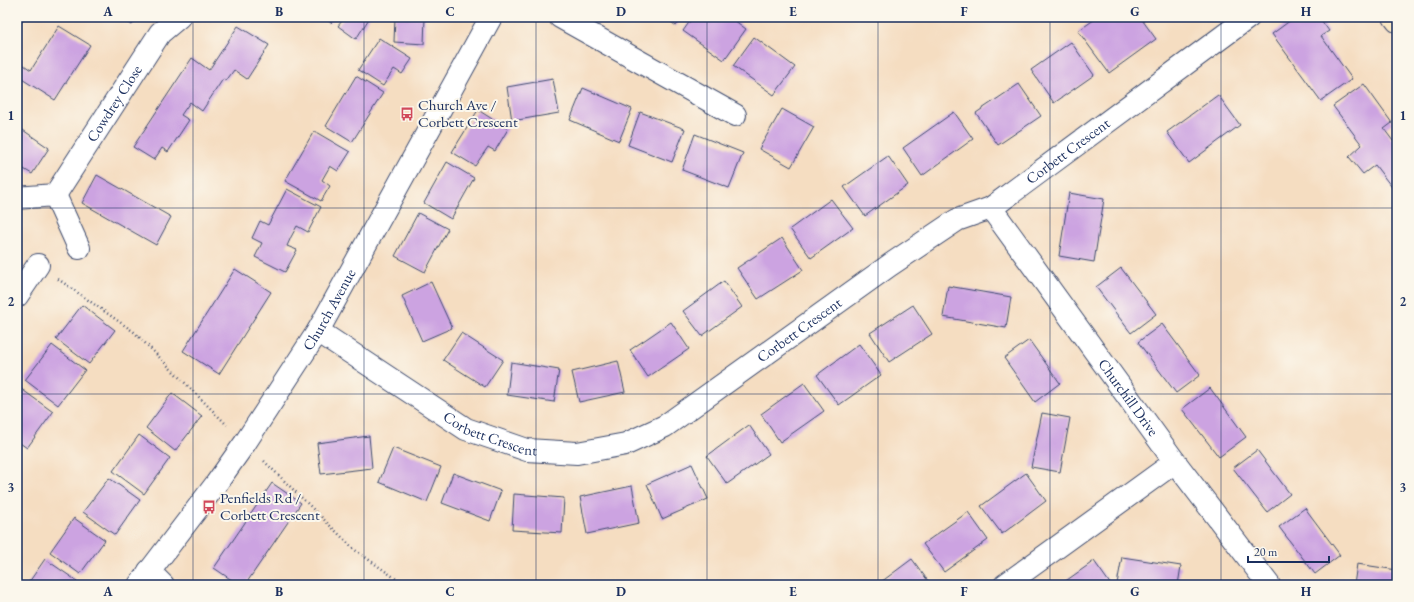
<svg xmlns="http://www.w3.org/2000/svg" width="1414" height="602" viewBox="0 0 1414 602" font-family="'EB Garamond',serif">
	<rect width="100%" height="100%" fill="#fbf7ec"/>
	<filter id="ink" filterUnits="userSpaceOnUse"><feTurbulence type="fractalNoise" baseFrequency=".025" numOctaves="2"/><feDisplacementMap in="SourceGraphic" scale="8" xChannelSelector="R" yChannelSelector="G"/><feConvolveMatrix kernelMatrix="1 2 1 2 8 2 1 2 1" color-interpolation-filters="sRGB"/></filter>
	<filter id="wash" filterUnits="userSpaceOnUse"><feTurbulence type="fractalNoise" baseFrequency=".012" numOctaves="4" result="noise"/><feDisplacementMap in="SourceGraphic" scale="16" xChannelSelector="R" yChannelSelector="G"/><feGaussianBlur stdDeviation="0.9" result="paint"/><feColorMatrix in="noise" values="0 0 0 0 0 0 0 0 0 0 0 0 0 0 0 0 0 1.4 0 .05"/><feComposite in="paint" operator="in"/></filter>
	<g filter="url(#wash)">
		<rect width="100%" height="100%" fill="#f5ddc1"/>
		<g id="blocks">
			<g fill="#cca3e1">
				<path d="M17 17H21L23 21 17 23Z"/>
				<path d="M120 17H138L132 25Z"/>
				<path d="M323 17H335L331 23Z"/>
				<path d="M345 17H370L356 39 338 26Z"/>
				<path d="M395 17H425L424 44 394 42Z"/>
				<path d="M665 17H683L676 26Z"/>
				<path d="M693 17H730L746 29 724 60 683 31Z"/>
				<path d="M1098 17H1140L1156 39 1109 73 1078 31Z"/>
				<path d="M1295 17H1319L1329 31 1321 36 1352 79 1321 101 1272 34Z"/>
				<path d="M59 26 90 45 55 100 17 76V68L21 63 31 70Z"/>
				<path d="M238 26 269 45 247 79 234 70 226 81 223 79 202 111 190 102 181 115 189 120 168 152 162 148 154 160 133 147 192 58 209 70Z"/>
				<path d="M754 37 795 67 774 95 733 66Z"/>
				<path d="M379 38 412 59 402 74 394 69 383 86 358 70Z"/>
				<path d="M1071 42 1094 75 1054 103 1031 70Z"/>
				<path d="M356 76 383 93 352 142 326 126Z"/>
				<path d="M553 79 559 113 512 121 507 87Z"/>
				<path d="M1019 84 1041 116 998 145 976 113Z"/>
				<path d="M1364 84 1392 123 1384 129 1393 141 1397 138V194L1375 165 1363 174 1349 157 1362 145 1333 106Z"/>
				<path d="M583 88 632 109 619 141 570 120Z"/>
				<path d="M1218 95 1240 125 1189 163 1167 132Z"/>
				<path d="M782 109 814 127 791 167 759 149Z"/>
				<path d="M478 110 508 129 495 151 488 147 475 166 452 152Z"/>
				<path d="M640 112 685 129 672 162 628 145Z"/>
				<path d="M954 112 973 139 922 176 903 148Z"/>
				<path d="M17 126 49 148 32 174 17 165Z"/>
				<path d="M314 131 350 152 338 171 330 166 322 180 330 186 321 201 285 181Z"/>
				<path d="M695 134 743 153 729 188 682 170Z"/>
				<path d="M888 156 908 185 865 216 844 187Z"/>
				<path d="M447 162 474 178 451 219 424 203Z"/>
				<path d="M97 175 171 217 156 245 82 203Z"/>
				<path d="M287 189 321 207 308 232 297 226 291 237 287 246 297 250 285 272 255 257 262 243 252 238 260 221 268 225Z"/>
				<path d="M1069 193 1104 199 1094 262 1059 256Z"/>
				<path d="M831 199 853 228 811 258 790 229Z"/>
				<path d="M418 213 448 229 425 272 395 256Z"/>
				<path d="M782 238 803 270 758 299 737 268Z"/>
				<path d="M1121 268 1156 314 1131 333 1096 287Z"/>
				<path d="M235 269 271 292 219 374 183 351Z"/>
				<path d="M724 281 742 307 702 336 683 311Z"/>
				<path d="M431 282 452 328 422 341 402 296Z"/>
				<path d="M948 286 1011 297 1006 328 943 317Z"/>
				<path d="M82 305 115 330 89 364 56 339Z"/>
				<path d="M913 305 932 334 889 362 870 333Z"/>
				<path d="M671 322 689 349 648 377 630 350Z"/>
				<path d="M1162 324 1200 375 1176 393 1138 342Z"/>
				<path d="M461 333 503 360 485 387 443 360Z"/>
				<path d="M1029 340 1060 383 1035 402 1004 358Z"/>
				<path d="M859 344 881 375 839 405 817 375Z"/>
				<path d="M52 345 85 370 58 405 25 380Z"/>
				<path d="M618 361 625 392 579 402 572 372Z"/>
				<path d="M511 362 559 370 554 402 507 395Z"/>
				<path d="M804 383 824 411 780 442 761 414Z"/>
				<path d="M20 388 53 412 27 448 17 441V392Z"/>
				<path d="M1210 388 1246 437 1219 457 1182 409Z"/>
				<path d="M172 393 202 416 175 451 146 428Z"/>
				<path d="M1042 413 1070 418 1060 472 1031 467Z"/>
				<path d="M749 425 769 454 727 484 707 456Z"/>
				<path d="M139 435 170 458 144 494 113 471Z"/>
				<path d="M369 436 372 468 321 474 317 443Z"/>
				<path d="M393 448 441 467 427 502 379 482Z"/>
				<path d="M1257 450 1290 494 1267 512 1233 468Z"/>
				<path d="M692 464 708 499 662 519 647 484Z"/>
				<path d="M453 473 501 491 490 521 442 503Z"/>
				<path d="M1026 473 1046 501 1002 534 981 506Z"/>
				<path d="M109 478 140 500 115 535 83 512Z"/>
				<path d="M272 483 301 503 245 585H239L214 568Z"/>
				<path d="M632 486 639 523 587 534 580 497Z"/>
				<path d="M514 494 564 498 562 533 512 530Z"/>
				<path d="M1305 508 1340 555 1315 574 1279 527Z"/>
				<path d="M968 512 988 540 944 572 923 544Z"/>
				<path d="M74 518 105 540 80 574 50 552Z"/>
				<path d="M1122 557 1181 566 1178 585 1117 584Z"/>
				<path d="M45 559 77 581 74 585H27Z"/>
				<path d="M912 559 931 585H877Z"/>
				<path d="M1094 561 1111 585H1060Z"/>
				<path d="M1357 564 1397 570V585H1354Z"/>
			</g>
		</g>
	</g>
	<g filter="url(#ink)">
		<use href="#blocks" fill-opacity="0" stroke="#3c496d" stroke-width="1"/>
		<g fill="none" stroke-linecap="round" stroke-linejoin="round">
			<g stroke="#3c496d" stroke-width="24">
				<g id="street">
					<path d="M560 17 735 115"/>
					<path id="s1" d="M55 195 160 33 179 17"/>
					<path d="M17 198 55 195 79 248"/>
					<path id="s2" d="M991 208 1175 462 1269 585"/>
					<path d="M17 296 38 265"/>
					<path id="s3" d="M318 331 466 429 527 450 577 453 626 444 665 426 890 265 957 220 991 208 1249 17"/>
					<path d="M149 571 163 585"/>
					<path id="s4" d="M139 585 216 484 245 443 318 331 491 17"/>
					<path d="M1005 585 1175 462"/>
				</g>
			</g>
			<g stroke="#3c496d" stroke-width="24">
				<path id="secondary" d="M1394 17 1397 21"/>
			</g>
			<g stroke="#3c496d" stroke-width="2.5" stroke-dasharray="1 3" stroke-linecap="butt">
				<path d="M58 279 134 332 227 425"/>
				<path d="M264 461 355 550 405 585"/>
			</g>
			<use href="#street" stroke="#fff" stroke-width="22"/>
			<use href="#secondary" stroke="#fae7c3" stroke-width="22"/>
		</g>
	</g>
	<path fill="none" stroke="#1b2f5e" stroke-width="1" stroke-opacity="0.55" d="M193 17V585M364 17V585M536 17V585M707 17V585M878 17V585M1050 17V585M1221 17V585M17 208H1397M17 394H1397"/>
	<defs>
		<g id="bus-bare" transform="scale(1.08)"><path d="M-5-6H5V4H4V6H2V4H-2V6H-4V4H-5ZM-3.5-4V0h7V-4ZM-3.5 1.2v1.5H-2V1.2ZM2 1.2v1.5H3.5V1.2Z" fill="#d1495b" stroke="#fbf7ec" stroke-width="2.5" paint-order="stroke"/></g>
	</defs>
	<g fill-rule="evenodd">
		<use href="#bus-bare" x="407" y="114"/>
		<use href="#bus-bare" x="209" y="507"/>
	</g>
	<g text-anchor="middle" stroke-width="4" stroke-linejoin="round" paint-order="stroke">
		<g font-size="15" fill="#1b2f5e" stroke="#fbf7ec">
			<text dy="5" stroke="none"><textPath href="#s1" startOffset="109">Cowdrey Close</textPath></text>
			<text dy="5" stroke="none"><textPath href="#s3" startOffset="874">Corbett Crescent</textPath></text>
			<text dy="5" stroke="none"><textPath href="#s4" startOffset="335">Church Avenue</textPath></text>
			<text dy="5" stroke="none"><textPath href="#s3" startOffset="550">Corbett Crescent</textPath></text>
			<text dy="5" stroke="none"><textPath href="#s2" startOffset="234">Churchill Drive</textPath></text>
			<text dy="5" stroke="none"><textPath href="#s3" startOffset="202">Corbett Crescent</textPath></text>
		</g>
		<g font-size="15" fill="#1b2f5e" stroke="#fbf7ec" text-anchor="start">
			<text x="418" y="110">Church Ave /<tspan x="418" dy="17">Corbett Crescent</tspan></text>
			<text x="220" y="503">Penfields Rd /<tspan x="220" dy="17">Corbett Crescent</tspan></text>
		</g>
	</g>
	<rect width="1414" height="602" fill="none" stroke="#fbf7ec" stroke-width="44"/>
	<path d="M1248 556v6h81v-6" fill="none" stroke="#1b2f5e" stroke-width="2"/>
	<text x="1254" y="556" font-size="12" fill="#1b2f5e" stroke="#fbf7ec" stroke-width="3" paint-order="stroke">20 m</text>
	<rect x="22" y="22" width="1370" height="558" fill="none" stroke="#1b2f5e" stroke-width="1.5"/>
	<g font-size="13" text-anchor="middle" font-weight="bold" fill="#1b2f5e">
		<text x="108" y="16">A</text>
		<text x="279" y="16">B</text>
		<text x="450" y="16">C</text>
		<text x="621" y="16">D</text>
		<text x="793" y="16">E</text>
		<text x="964" y="16">F</text>
		<text x="1135" y="16">G</text>
		<text x="1306" y="16">H</text>
		<text x="11" y="120">1</text>
		<text x="1403" y="120">1</text>
		<text x="11" y="306">2</text>
		<text x="1403" y="306">2</text>
		<text x="11" y="492">3</text>
		<text x="1403" y="492">3</text>
		<text x="108" y="596">A</text>
		<text x="279" y="596">B</text>
		<text x="450" y="596">C</text>
		<text x="621" y="596">D</text>
		<text x="793" y="596">E</text>
		<text x="964" y="596">F</text>
		<text x="1135" y="596">G</text>
		<text x="1306" y="596">H</text>
	</g>
</svg>
